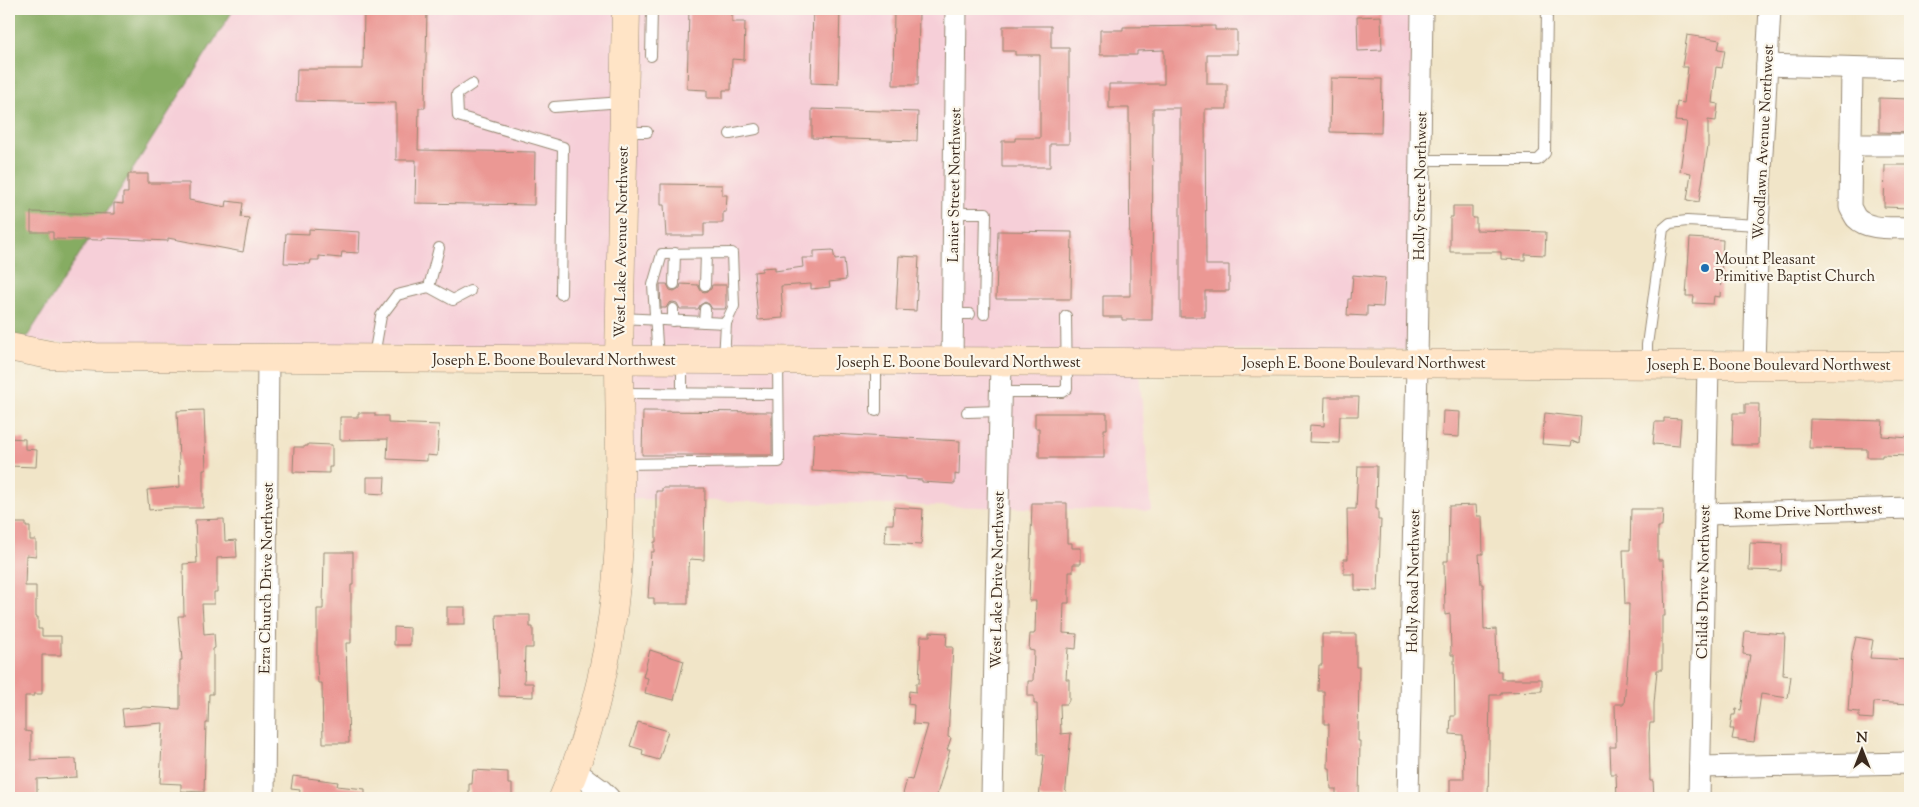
<svg xmlns="http://www.w3.org/2000/svg" width="1919" height="807" viewBox="0 0 1919 807" font-family="'Sorts Mill Goudy',serif">
	<rect width="100%" height="100%" fill="#fbf7ec"/>
	<filter id="ink" filterUnits="userSpaceOnUse"><feTurbulence type="fractalNoise" baseFrequency=".02" numOctaves="2"/><feDisplacementMap in="SourceGraphic" scale="10" xChannelSelector="R" yChannelSelector="G"/><feConvolveMatrix kernelMatrix="1 2 1 2 8 2 1 2 1" color-interpolation-filters="sRGB"/></filter>
	<filter id="wash" filterUnits="userSpaceOnUse"><feTurbulence type="fractalNoise" baseFrequency=".0096" numOctaves="4" result="noise"/><feDisplacementMap in="SourceGraphic" scale="20" xChannelSelector="R" yChannelSelector="G"/><feGaussianBlur stdDeviation="1.12" result="paint"/><feColorMatrix in="noise" values="0 0 0 0 0 0 0 0 0 0 0 0 0 0 0 0 0 1.4 0 .05"/><feComposite in="paint" operator="in"/></filter>
	<g filter="url(#wash)">
		<rect width="100%" height="100%" fill="#f1e5c8"/>
		<path fill="#f6cfd8" d="M234 9H1423V350L1137 351 1152 511 631 499 615 352 24 342Z"/>
		<path fill="#86ac62" stroke="#606b40" d="M9 9H234L24 342 9 338Z"/>
		<g id="blocks">
			<g fill="#eb9894">
				<path d="M364 9H427L425 108H419L418 150 535 152 534 205 415 203 416 160H396V103L296 101 297 69H363Z"/>
				<path d="M689 9H732V22H745L744 60 732 59 731 90H723V98H707V90L687 89Z"/>
				<path d="M813 9H840L838 84 811 83Z"/>
				<path d="M894 9H919L918 85H893Z"/>
				<path d="M1381 16 1382 50 1358 51 1357 17Z"/>
				<path d="M1003 26H1051V48H1069V144H1050V167H1002V141H1015V138H1040V55H1015V51H1003Z"/>
				<path d="M1215 26V30H1237V54H1207V84H1227V109H1205L1206 265H1229V291H1205V317H1180V108H1153L1152 320H1122V317H1103V296H1130L1129 108H1109V84H1164V50L1137 51V55H1100V30H1123V27Z"/>
				<path d="M1687 35 1720 40 1718 49 1725 50 1722 68 1716 67 1712 103 1718 104 1716 121 1708 120V146L1699 202 1687 200 1691 173 1680 171 1687 122 1675 121 1677 102 1684 103 1688 67H1682Z"/>
				<path d="M1331 78 1382 79 1381 133 1330 132Z"/>
				<path d="M1879 98 1910 99V133L1879 132Z"/>
				<path d="M812 109 918 112 917 141 812 138Z"/>
				<path d="M1885 165H1910V208L1884 207Z"/>
				<path d="M128 174H148V183H189V200L226 207 227 201 243 203 241 217 249 218 243 252 168 238V241L103 238 102 240 53 239V232H31V212L114 214V203L123 204V193H128Z"/>
				<path d="M661 184 722 185V195H727L726 212H723V223H704V236H666L664 205H661Z"/>
				<path d="M1453 206H1472V218H1476V230L1546 232 1545 255 1525 254V260L1501 259V252H1450V217H1453Z"/>
				<path d="M309 229 360 232 359 253 342 252 341 258 319 256V260H311L310 264 284 263 286 233 309 234Z"/>
				<path d="M998 231 1072 232 1071 299H996Z"/>
				<path d="M1690 238 1723 240 1720 297 1714 296 1713 304 1693 303 1694 296H1686Z"/>
				<path d="M833 250 835 260 844 259 846 280 829 282 830 287 811 289V284L781 286 783 318 758 320 754 272 762 271V268L775 267V271L803 267 802 258H814V251Z"/>
				<path d="M899 256 919 257 916 311 896 310Z"/>
				<path d="M1353 275 1385 278 1383 307 1367 306V316L1347 315 1348 299H1351Z"/>
				<path d="M660 284H667L670 290 674 291 680 288 681 284 698 285 701 291 705 292 711 289 712 285H726V306L725 309H712L709 304 705 302 700 305 698 309H680L677 303 673 302 669 303 666 308H661Z"/>
				<path d="M1325 397H1359L1358 416H1340L1339 443 1309 442 1310 425 1324 426Z"/>
				<path d="M1745 404H1759L1758 445H1732L1733 413H1745Z"/>
				<path d="M204 410 206 470H203V508H170L149 510 147 490 180 487 177 411Z"/>
				<path d="M643 411 772 412V455H642Z"/>
				<path d="M1443 411 1460 412 1459 437 1442 436Z"/>
				<path d="M358 413H375V416H388V423L439 425 437 456 427 455V461L387 459 388 439 340 440V417H358Z"/>
				<path d="M1035 413H1107V429H1104V458H1039V428H1035Z"/>
				<path d="M1545 413 1581 417 1579 444 1572 441 1571 446 1542 444Z"/>
				<path d="M1664 418 1681 419 1679 446 1653 444 1655 422H1664Z"/>
				<path d="M1810 419 1883 421 1882 436 1910 438V456L1882 455V457H1867V449L1809 448Z"/>
				<path d="M814 433 960 441 959 475 955 474V484L922 482V480L906 479V477L812 471Z"/>
				<path d="M9 438 25 439V449L37 450 36 467 9 466Z"/>
				<path d="M308 444 332 445V467H329V473L293 472 294 447H305V446H308Z"/>
				<path d="M1358 466H1377L1376 509H1378V520H1381L1378 591 1355 590V574H1344V559H1348L1347 509H1356Z"/>
				<path d="M367 477H385L384 494 367 493Z"/>
				<path d="M662 488H705L704 560 690 559 689 566H688V604H654V598H648L651 552H654V542H656V491H662Z"/>
				<path d="M1032 503H1067V543H1072V548H1081V564H1073V572H1069V603H1064L1063 633 1077 634 1076 649 1068 648 1066 679H1069V700L1067 704H1060L1061 734 1071 733 1065 798H1039L1044 755H1038L1037 704H1034V696H1028V681H1033L1034 651 1029 650 1030 634H1034L1035 632 1036 601H1029Z"/>
				<path d="M1476 505 1477 516H1482L1483 554H1479L1481 584H1483L1484 630 1496 629 1497 671H1501V679H1542V691L1501 692V695H1490L1488 798H1454V795H1450V779H1464L1463 735 1450 734 1451 716H1455L1454 655H1451L1450 614 1445 615 1444 561H1448L1449 506Z"/>
				<path d="M894 507 923 509 921 545 885 543 886 524H893Z"/>
				<path d="M1631 509H1663L1662 527H1658V560H1663L1665 616H1662V670H1657L1654 704V723H1650L1649 733 1650 781H1653L1654 798H1617L1616 774H1611L1610 747H1616L1615 704H1624L1628 657 1629 604H1625L1623 550H1630Z"/>
				<path d="M224 519 225 541 236 540 237 557 217 558V592H214V604H202L204 634 214 633 215 648 213 649V694H209L208 723H206L204 792 181 791V784L160 783 163 723 124 726 122 709 144 707 180 709V660H182L178 616H184L183 564 197 563 195 520Z"/>
				<path d="M9 523H26V527H30V540H36V556L26 555 25 586H36V617H38V629H42V636H61V655H42V694H34V696H25V731L31 732V760L76 759 77 777 37 779V798L9 797Z"/>
				<path d="M1750 543 1782 544 1781 571 1749 570Z"/>
				<path d="M324 552H353V585H351V643H346L349 743H323L322 683H318L317 664V609H323Z"/>
				<rect x="447" y="607" width="18" height="17"/>
				<path d="M496 615H530V627H533V648H525L524 683H533V697L499 696Z"/>
				<path d="M394 627 410 628V645H394Z"/>
				<path d="M1745 631 1785 634 1783 675 1791 676 1788 698 1761 694 1754 742 1732 739 1734 729H1730L1732 715H1735L1736 709 1741 710 1750 655 1743 654Z"/>
				<path d="M930 632 947 633 946 647H953L948 737 951 738 947 750H950L936 798H905L906 795 903 794 907 779 912 780 928 725 913 724 914 705 908 704 909 691 916 692V683H919L921 636H930Z"/>
				<path d="M1322 634H1356V667H1359L1358 741H1360L1359 798H1336V789H1331L1330 768H1328L1329 724H1324V691H1318L1319 665H1322Z"/>
				<path d="M1856 637 1873 640 1870 658 1909 660 1910 704 1874 702 1873 719 1859 718V712L1848 711 1852 654Z"/>
				<path d="M650 650 684 661 674 700 645 693 648 678 643 677Z"/>
				<path d="M638 722 668 731 659 760 642 755 643 750 630 746Z"/>
				<path d="M473 770 508 772V784H512V798H469V784H472Z"/>
				<path d="M293 776 338 782 337 786 365 789V798H299L300 790 291 789Z"/>
			</g>
		</g>
	</g>
	<g filter="url(#ink)">
		<use href="#blocks" fill-opacity="0" stroke="#968873" stroke-width="1"/>
		<g fill="none" stroke-linecap="round" stroke-linejoin="round">
			<g stroke="#968873" stroke-width="12">
				<g id="lane">
					<path d="M651 56 652 9"/>
					<path d="M472 84 457 94 458 116 563 147 561 294"/>
					<path d="M554 107 623 102"/>
					<path d="M624 132H647"/>
					<path d="M730 134 756 129"/>
					<path d="M1420 160H1538L1545 153 1547 9"/>
					<path d="M954 213H986L984 314"/>
					<path d="M674 284 675 253"/>
					<path d="M705 285 706 254"/>
					<path d="M429 287 439 248"/>
					<path d="M673 309V321"/>
					<path d="M953 314H970"/>
					<path d="M620 318 726 323 724 360"/>
					<path d="M704 322 705 309"/>
					<path d="M374 356 381 316 397 295 429 287 453 300 470 291"/>
					<path d="M658 359 653 285 662 254 732 253 734 306 726 323"/>
					<path d="M682 362V393"/>
					<path d="M1647 363V345L1663 229 1670 223 1687 221 1758 225"/>
					<path d="M1000 392H1062L1067 388 1066 316"/>
					<path d="M621 393 778 394"/>
					<path d="M876 411V362"/>
					<path d="M967 412 1000 411"/>
					<path d="M621 464 779 462 778 362"/>
				</g>
			</g>
			<g stroke="#968873" stroke-width="23">
				<g id="street">
					<path d="M1767 65 1910 69"/>
					<path d="M1852 68 1850 207C1852 211 1854 215 1856 218 1869 231 1894 227 1910 228"/>
					<path d="M1851 145H1910"/>
					<path d="M952 362 956 9"/>
					<path d="M1754 365 1758 225 1770 9"/>
					<path d="M1705 514 1910 508"/>
					<path d="M1700 767 1910 763"/>
					<path d="M575 771 601 790 609 798"/>
					<path d="M264 798 268 358"/>
					<path d="M992 798 1001 362"/>
					<path d="M1408 798 1417 364 1422 9"/>
					<path d="M1699 798 1708 365"/>
				</g>
			</g>
			<g stroke="#968873" stroke-width="29">
				<g id="secondary">
					<path d="M9 347 50 355 96 357 1910 366"/>
					<path d="M563 798C602 708 619 607 620 509 621 459 619 408 619 357 621 241 623 125 626 9"/>
				</g>
			</g>
			<use href="#lane" stroke="#fff" stroke-width="10"/>
			<use href="#street" stroke="#fff" stroke-width="21"/>
			<use href="#secondary" stroke="#ffe4c6" stroke-width="28"/>
		</g>
	</g>
	<circle fill="#1f6fb2" stroke="#fbf7ec" stroke-width="2" cx="1705" cy="268" r="5"/>
	<g text-anchor="middle" stroke-width="4.5" stroke-linejoin="round" paint-order="stroke">
		<g font-size="15" fill="#3b2a1e" stroke="#fbf7ec">
			<text transform="translate(1763 142) rotate(-87)" y="5">Woodlawn Avenue Northwest</text>
			<text transform="translate(954 185) rotate(-89)" y="5">Lanier Street Northwest</text>
			<text transform="translate(1420 186) rotate(-89)" y="5">Holly Street Northwest</text>
			<text transform="translate(621 242) rotate(-89)" y="5">West Lake Avenue Northwest</text>
			<text x="554" y="365">Joseph E. Boone Boulevard Northwest</text>
			<text x="959" y="367">Joseph E. Boone Boulevard Northwest</text>
			<text x="1364" y="368">Joseph E. Boone Boulevard Northwest</text>
			<text x="1769" y="370">Joseph E. Boone Boulevard Northwest</text>
			<text transform="translate(1808 511) rotate(-2)" y="5">Rome Drive Northwest</text>
			<text transform="translate(266 578) rotate(-89)" y="5">Ezra Church Drive Northwest</text>
			<text transform="translate(997 580) rotate(-89)" y="5">West Lake Drive Northwest</text>
			<text transform="translate(1413 581) rotate(-89)" y="5">Holly Road Northwest</text>
			<text transform="translate(1703 582) rotate(-89)" y="5">Childs Drive Northwest</text>
		</g>
		<g font-size="15" fill="#3b2a1e" stroke="#fbf7ec" text-anchor="start">
			<text x="1715" y="264">Mount Pleasant<tspan x="1715" dy="17">Primitive Baptist Church</tspan></text>
		</g>
	</g>
	<rect width="1919" height="807" fill="none" stroke="#fbf7ec" stroke-width="30"/>
	<g transform="translate(1862 750)" stroke="#fbf7ec" stroke-width="4" paint-order="stroke">
	<path d="M0-4L9 19L0 12L-9 19Z" fill="#3b2a1e"/>
	<text y="-8" font-size="14" font-weight="bold" text-anchor="middle" fill="#3b2a1e">N</text>
	</g>
</svg>
